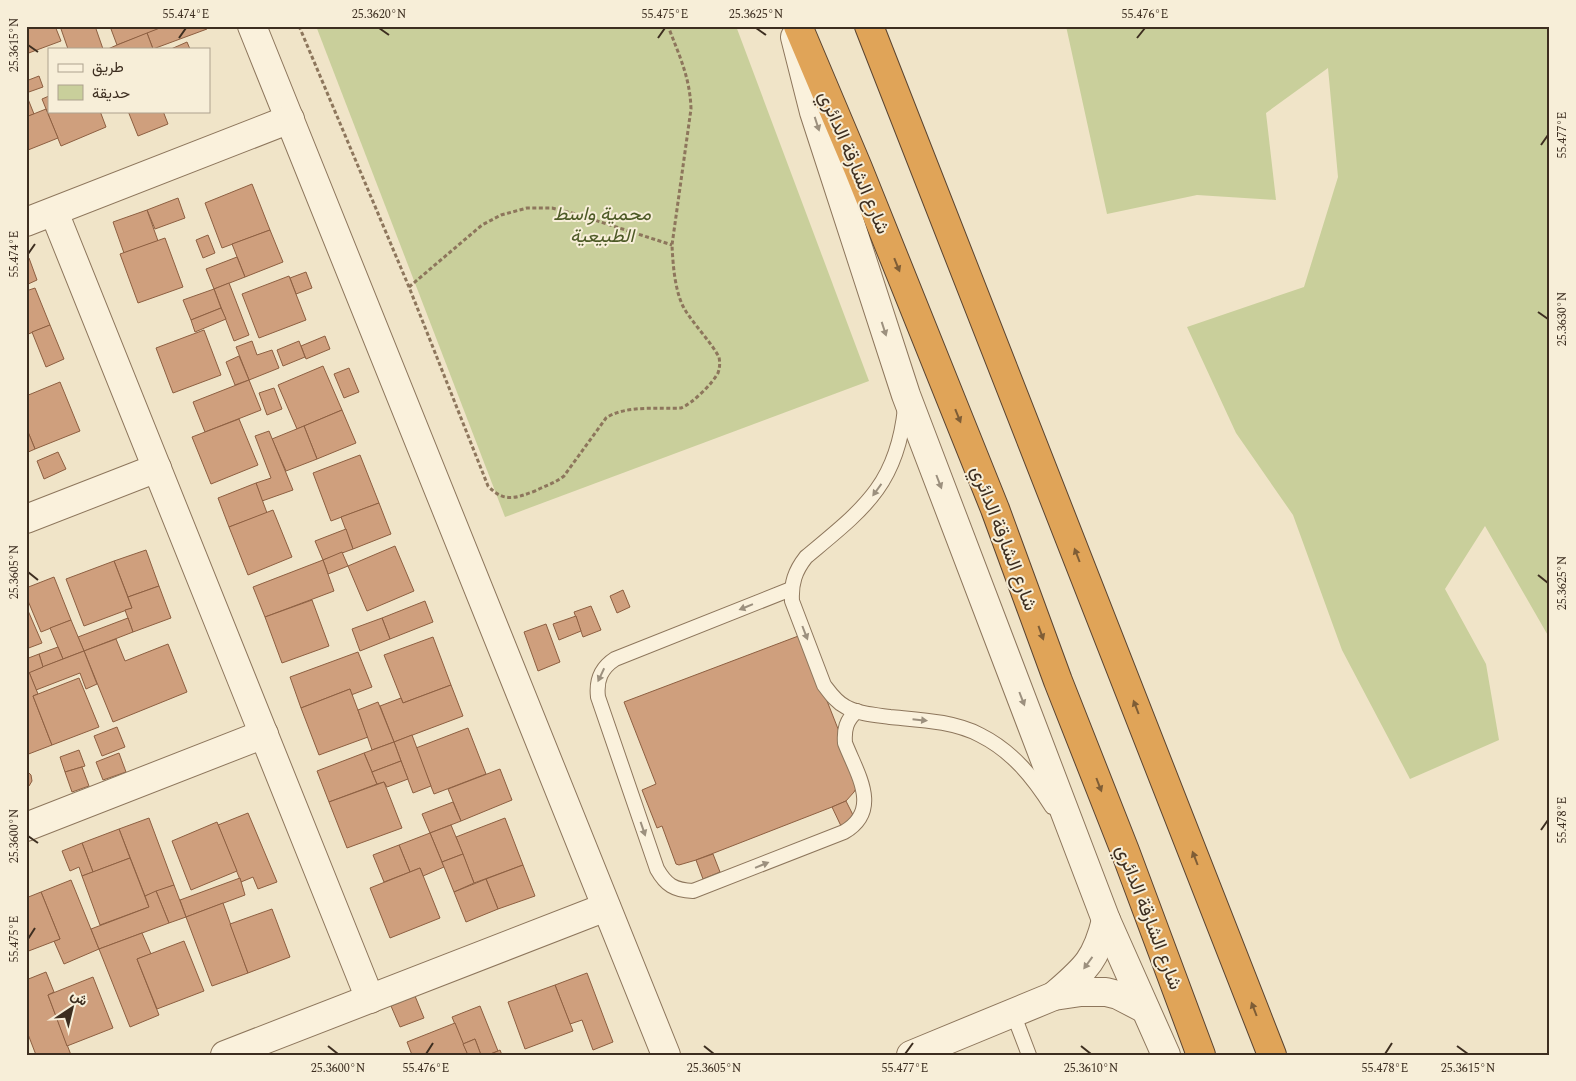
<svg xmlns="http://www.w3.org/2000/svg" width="1576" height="1081" viewBox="0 0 1576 1081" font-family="Spectral,Vazirmatn,serif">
	<rect width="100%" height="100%" fill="#f0e4c8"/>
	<g fill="#c9cf9b">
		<path d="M316 26H736L869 381 505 517Z"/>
		<path d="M1066 26H1550V639L1485 526 1445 589 1486 664 1499 740 1410 779 1342 650 1293 515 1236 433 1187 327 1304 287 1338 177 1328 68 1266 113 1276 200 1197 195 1107 214Z"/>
	</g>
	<g fill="#cf9f7d" stroke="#8d5f41">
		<path d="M26 26H55L61 41 26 54Z"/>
		<path d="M60 26H95L103 49H68Z"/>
		<path d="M117 26H163L164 27 117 45 111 29Z"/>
		<path d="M165 26H206L207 29 153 49 147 33Z"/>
		<path d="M147 33 153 49H108L117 45Z"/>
		<path d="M187 42 190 49H171Z"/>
		<path d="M39 76 43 87 26 93V81Z"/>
		<path d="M26 94 34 114 26 117Z"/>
		<path d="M49 96V111H100L106 127 61 146 42 99Z"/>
		<path d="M46 109 58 138 28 150 26 145V117Z"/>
		<path d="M128 111H163L168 124 138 136Z"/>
		<path d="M252 184 270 230 222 248 205 203Z"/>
		<path d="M178 198 185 218 155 229 147 210Z"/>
		<path d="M147 210 158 241 124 253 113 222Z"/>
		<path d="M270 230 283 262 245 277 232 244Z"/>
		<path d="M208 235 215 253 203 258 196 240Z"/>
		<path d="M165 238 183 287 138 303 120 254Z"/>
		<path d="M237 257 245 277 214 289 206 269Z"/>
		<path d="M29 258 37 280 26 285V259Z"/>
		<path d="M306 272 312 288 296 294 290 278Z"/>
		<path d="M289 276 306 320 259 338 242 294Z"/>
		<path d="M229 283 249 335 234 341 214 289Z"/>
		<path d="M35 288 50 325 26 335V291Z"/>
		<path d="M214 289 221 308 191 320 183 300Z"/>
		<path d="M221 308 226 319 195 332 191 320Z"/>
		<path d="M50 325 64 359 46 367 32 332Z"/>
		<path d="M204 330 221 375 173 393 156 348Z"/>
		<path d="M325 336 330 349 306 359 301 346Z"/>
		<path d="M252 341 257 355 272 350 279 368 249 380 236 347Z"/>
		<path d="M299 341 305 357 283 366 277 350Z"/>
		<path d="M239 356 249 380 235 385 226 362Z"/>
		<path d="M323 366 342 410 297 429 278 385Z"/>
		<path d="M349 368 359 392 344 398 334 374Z"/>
		<path d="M249 380 261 410 205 432 193 402Z"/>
		<path d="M60 382 80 431 35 449 26 427V396Z"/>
		<path d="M274 388 282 409 267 415 259 393Z"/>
		<path d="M342 410 356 443 317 459 304 426Z"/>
		<path d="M239 419 258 465 211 484 192 437Z"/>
		<path d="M304 426 317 459 286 471 272 439Z"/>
		<path d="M26 427 35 449 26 453Z"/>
		<path d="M269 431 293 490 262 501 256 483 271 478 255 436Z"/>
		<path d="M58 452 66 469 44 479 37 461Z"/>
		<path d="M360 455 379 503 331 521 313 473Z"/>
		<path d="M256 483 267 513 229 527 218 498Z"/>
		<path d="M379 503 391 534 353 549 341 517Z"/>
		<path d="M273 510 292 557 248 575 229 527Z"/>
		<path d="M346 529 353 549 323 560 315 541Z"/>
		<path d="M395 546 414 591 367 611 348 566Z"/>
		<path d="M146 550 159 586 128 597 114 561Z"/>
		<path d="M342 552 348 566 328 574 323 560Z"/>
		<path d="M323 560 334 591 265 617 253 587Z"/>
		<path d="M114 561 132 608 84 626 66 579Z"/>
		<path d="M54 577 71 620 41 632 26 596V588Z"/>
		<path d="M159 586 171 618 133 632 125 610 132 608 128 597Z"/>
		<path d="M623 590 630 607 617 613 610 596Z"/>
		<path d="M312 600 329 646 282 663 265 617Z"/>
		<path d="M425 601 433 622 390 639 382 618Z"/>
		<path d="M26 606 42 643 26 649Z"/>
		<path d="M591 606 601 630 583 637 574 612Z"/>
		<path d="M576 616 581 631 559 640 553 624Z"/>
		<path d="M128 618 133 632 84 651 78 637Z"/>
		<path d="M382 618 390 639 360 651 352 629Z"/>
		<path d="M71 620 84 651 63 659 50 628Z"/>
		<path d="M546 624 560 662 538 671 524 632Z"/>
		<path d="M801 635 857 777 858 785 854 792 846 801 832 807 696 860 679 865 676 864 662 826 657 828 642 790 656 784 624 702Z"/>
		<path d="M433 637 451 685 403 703 384 655Z"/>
		<path d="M116 639 125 661 168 644 187 692 113 722 84 651Z"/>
		<path d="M58 647 63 659 43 667 39 654Z"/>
		<path d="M84 651 97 684 86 689 80 673 36 690 29 672Z"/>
		<path d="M358 652 372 687 351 695 350 689 301 708 290 677Z"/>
		<path d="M39 654 43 667 26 674V659Z"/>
		<path d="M29 672 38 694 33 696 52 745 26 755V674Z"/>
		<path d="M79 678 99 727 52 745 33 696Z"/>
		<path d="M451 685 463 716 394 742 380 706 401 698 403 703Z"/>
		<path d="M350 689 368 737 319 755 301 708Z"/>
		<path d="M378 702 394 742 372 750 358 710Z"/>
		<path d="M117 727 125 747 102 756 94 736Z"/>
		<path d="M468 728 486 774 434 794 416 748Z"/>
		<path d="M412 735 431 786 413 793 394 742Z"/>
		<path d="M394 742 401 761 372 772 364 753Z"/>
		<path d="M79 750 85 766 65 772 60 757Z"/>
		<path d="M119 753 126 772 103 780 96 762Z"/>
		<path d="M364 753 377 784 329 802 317 771Z"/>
		<path d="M401 761 408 779 387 787 384 782 377 784 372 772Z"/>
		<path d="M82 767 89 786 72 792 65 772Z"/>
		<path d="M500 769 512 800 461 821 448 789Z"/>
		<path d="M26 770 31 775 32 781 29 786 26 787Z"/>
		<path d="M384 782 402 828 347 848 329 802Z"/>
		<path d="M846 801 855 819 841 826 832 807Z"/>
		<path d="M453 802 461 821 430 833 422 814Z"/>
		<path d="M248 813 277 882 258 889 253 877 241 882 218 825Z"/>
		<path d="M149 818 174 885 145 896 119 829Z"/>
		<path d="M505 818 523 865 474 883 456 837Z"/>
		<path d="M217 822 237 871 191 890 172 841Z"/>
		<path d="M451 825 463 854 442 862 430 833Z"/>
		<path d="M119 829 130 858 93 872 82 843Z"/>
		<path d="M430 833 444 867 423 876 420 868 410 872 399 845Z"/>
		<path d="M82 843 93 872 82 876 79 867 70 871 62 851Z"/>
		<path d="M399 845 410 872 384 882 373 855Z"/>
		<path d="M463 854 474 883 454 892 442 862Z"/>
		<path d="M713 854 720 872 703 879 696 860Z"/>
		<path d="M130 858 149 907 100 925 82 876Z"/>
		<path d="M523 865 535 896 498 909 486 879Z"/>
		<path d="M420 868 440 918 390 938 370 888Z"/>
		<path d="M240 878 245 895 186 917 180 900Z"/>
		<path d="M486 879 498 909 466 922 454 892Z"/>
		<path d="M71 880 99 949 64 964 54 941 60 939 41 892Z"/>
		<path d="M174 885 186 917 169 923 156 891Z"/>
		<path d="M156 891 169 923 99 949 91 929 149 907 145 896Z"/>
		<path d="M41 892 60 939 26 952V898Z"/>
		<path d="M223 903 248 973 212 986 186 917Z"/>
		<path d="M272 909 290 957 248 973 230 924Z"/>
		<path d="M142 933 151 954 137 959 159 1015 130 1027 99 949Z"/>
		<path d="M184 941 204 991 157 1009 137 959Z"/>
		<path d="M46 972 54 992 48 995 71 1055H36L26 1029V980Z"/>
		<path d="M587 973 613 1042 593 1050 582 1020 570 1024 555 985Z"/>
		<path d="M93 977 113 1028 67 1046 48 995Z"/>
		<path d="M555 985 573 1031 525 1049 508 1002Z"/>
		<path d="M415 996 424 1018 400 1027 391 1006Z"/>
		<path d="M480 1006 498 1051 488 1055H481L475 1039 463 1044 452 1017Z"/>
		<path d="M455 1023 468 1055H412L407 1042Z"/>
		<path d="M475 1039 481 1055H468L463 1044Z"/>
		<path d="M500 1050 502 1055H488L498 1051Z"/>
	</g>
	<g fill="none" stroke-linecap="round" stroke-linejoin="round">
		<g stroke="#8d765c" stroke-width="16">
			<g id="service">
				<path d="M905 408C897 486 862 510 806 557 795 571 791 583 792 601L824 685C830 693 836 702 846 707 859 714 875 715 890 717 920 720 953 721 980 735 1012 751 1033 777 1052 807"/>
				<path d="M791 589 615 659C601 668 596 680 598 697L657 869C666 885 674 890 693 891L844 832C882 810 857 774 845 743 844 730 846 720 857 711"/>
				<path d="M1013 1013 1029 1055"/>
			</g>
		</g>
		<g stroke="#8d765c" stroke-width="30">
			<g id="minor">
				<path d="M252 26 666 1055"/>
				<path d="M795 37 814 112 906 395 1106 920 1166 1055"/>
				<path d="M54 212 370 999"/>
				<path d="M26 222 290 119"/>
				<path d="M26 519 157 468"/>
				<path d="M26 827 264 734"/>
				<path d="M1054 996C1085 969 1096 961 1106 920"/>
				<path d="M225 1055 606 907"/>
				<path d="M911 1055 1054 996 1081 992H1106L1118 995 1145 1009"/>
			</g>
		</g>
		<g stroke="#5b4430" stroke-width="30">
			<g id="motorway">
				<path d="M798 26 858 168 995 509 1058 681 1125 851 1201 1055"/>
				<path d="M869 26 1272 1055"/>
			</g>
		</g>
		<g stroke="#8d765c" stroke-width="3" stroke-dasharray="4 2.5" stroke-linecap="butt">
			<path d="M299 26 409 287 488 486C504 503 516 498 535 491 545 486 555 483 564 476L606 418C625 405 659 409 681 408 692 404 713 383 718 373 720 367 720 363 719 357 710 341 697 328 687 313 675 296 673 266 672 245L691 109C690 77 679 55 668 26"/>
			<path d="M409 287 482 225 501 215 527 208H552L576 214 672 245"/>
		</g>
		<use href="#service" stroke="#faf1dc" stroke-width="14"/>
		<use href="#minor" stroke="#faf1dc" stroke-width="28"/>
		<use href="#motorway" stroke="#e0a458" stroke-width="28"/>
	</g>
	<defs><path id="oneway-solid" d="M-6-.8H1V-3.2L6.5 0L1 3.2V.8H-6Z" transform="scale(1.25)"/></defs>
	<g fill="#9c907e">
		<use href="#oneway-solid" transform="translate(817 124) rotate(72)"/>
		<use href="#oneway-solid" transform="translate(884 329) rotate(72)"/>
		<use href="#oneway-solid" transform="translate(939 482) rotate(69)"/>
		<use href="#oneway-solid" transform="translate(877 490) rotate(126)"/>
		<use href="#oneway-solid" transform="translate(746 607) rotate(158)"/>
		<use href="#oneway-solid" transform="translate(805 633) rotate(69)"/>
		<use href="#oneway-solid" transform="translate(601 675) rotate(115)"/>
		<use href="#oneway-solid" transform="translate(1022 699) rotate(69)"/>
		<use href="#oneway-solid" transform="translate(920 720) rotate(6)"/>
		<use href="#oneway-solid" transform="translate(643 829) rotate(71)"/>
		<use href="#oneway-solid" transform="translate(762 865) rotate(-22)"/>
		<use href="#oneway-solid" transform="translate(1088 963) rotate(126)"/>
	</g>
	<g fill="#7e5d36">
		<use href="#oneway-solid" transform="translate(897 265) rotate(68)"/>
		<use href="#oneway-solid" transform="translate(958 416) rotate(68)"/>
		<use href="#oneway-solid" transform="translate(1077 555) rotate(-111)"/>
		<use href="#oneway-solid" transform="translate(1041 633) rotate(70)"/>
		<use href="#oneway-solid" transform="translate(1136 707) rotate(-111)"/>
		<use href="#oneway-solid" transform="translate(1099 785) rotate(69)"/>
		<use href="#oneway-solid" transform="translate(1195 858) rotate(-111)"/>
		<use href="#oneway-solid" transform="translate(1254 1009) rotate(-111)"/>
	</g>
	<path fill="none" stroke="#3d2e20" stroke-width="2" d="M379 28 389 35M756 28 766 35M179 38 186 28M658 38 665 28M1137 38 1145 28M28 45 38 52M1541 145 1548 135M28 254 35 244M1538 312 1548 319M28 572 38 580M1538 575 1548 583M1541 830 1548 820M28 836 38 843M28 939 35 928M328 1046 338 1054M704 1046 714 1054M1081 1046 1091 1054M1457 1046 1468 1054M426 1054 433 1043M905 1054 913 1043M1385 1054 1392 1043"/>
	<g text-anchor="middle" stroke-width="4" stroke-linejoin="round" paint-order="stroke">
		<g font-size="19" fill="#3d2e20" stroke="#f7eed8">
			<text transform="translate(855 162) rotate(67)" y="7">شارع الشارقة الدائري</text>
			<text transform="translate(1005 538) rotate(69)" y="7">شارع الشارقة الدائري</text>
			<text transform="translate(1150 917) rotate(69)" y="7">شارع الشارقة الدائري</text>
		</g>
		<g font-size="19" font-style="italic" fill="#4d5a26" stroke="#f7eed8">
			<text x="602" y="220">محمية واسط<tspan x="602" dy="22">الطبيعية</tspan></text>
		</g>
	</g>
	<rect width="1576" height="1081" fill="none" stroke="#f7eed8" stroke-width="55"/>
	<rect x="48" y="48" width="162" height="65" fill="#f7eed8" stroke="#ada18e"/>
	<rect x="58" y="64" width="25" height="8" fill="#faf1dc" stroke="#ada18e"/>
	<text x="92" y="72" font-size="15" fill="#3d2e20">طريق</text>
	<rect x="58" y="85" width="25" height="15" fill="#c9cf9b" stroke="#ada18e"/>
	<text x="92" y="98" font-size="15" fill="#3d2e20">حديقة</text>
	<g transform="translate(72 1008) rotate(35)" stroke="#f7eed8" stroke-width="4" paint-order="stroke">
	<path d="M0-4L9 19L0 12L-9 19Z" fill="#3d2e20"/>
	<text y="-8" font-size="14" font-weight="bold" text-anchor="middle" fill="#3d2e20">ش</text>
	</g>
	<rect x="28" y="28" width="1520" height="1026" fill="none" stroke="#3d2e20" stroke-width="2"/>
	<g font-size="12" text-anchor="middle" fill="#3d2e20">
		<text x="186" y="18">55.474°E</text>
		<text x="379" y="18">25.3620°N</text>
		<text x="665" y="18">55.475°E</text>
		<text x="756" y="18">25.3625°N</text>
		<text x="1145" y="18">55.476°E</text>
		<text transform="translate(14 45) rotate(-90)" y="4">25.3615°N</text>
		<text transform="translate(1562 135) rotate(-90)" y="4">55.477°E</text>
		<text transform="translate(14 254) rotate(-90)" y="4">55.474°E</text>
		<text transform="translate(1562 319) rotate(-90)" y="4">25.3630°N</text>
		<text transform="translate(14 572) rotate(-90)" y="4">25.3605°N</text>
		<text transform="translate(1562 583) rotate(-90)" y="4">25.3625°N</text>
		<text transform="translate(1562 820) rotate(-90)" y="4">55.478°E</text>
		<text transform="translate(14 836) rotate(-90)" y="4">25.3600°N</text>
		<text transform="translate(14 939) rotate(-90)" y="4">55.475°E</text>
		<text x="338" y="1072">25.3600°N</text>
		<text x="426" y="1072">55.476°E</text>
		<text x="714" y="1072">25.3605°N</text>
		<text x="905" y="1072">55.477°E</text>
		<text x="1091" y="1072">25.3610°N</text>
		<text x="1385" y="1072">55.478°E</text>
		<text x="1468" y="1072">25.3615°N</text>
	</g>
</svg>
